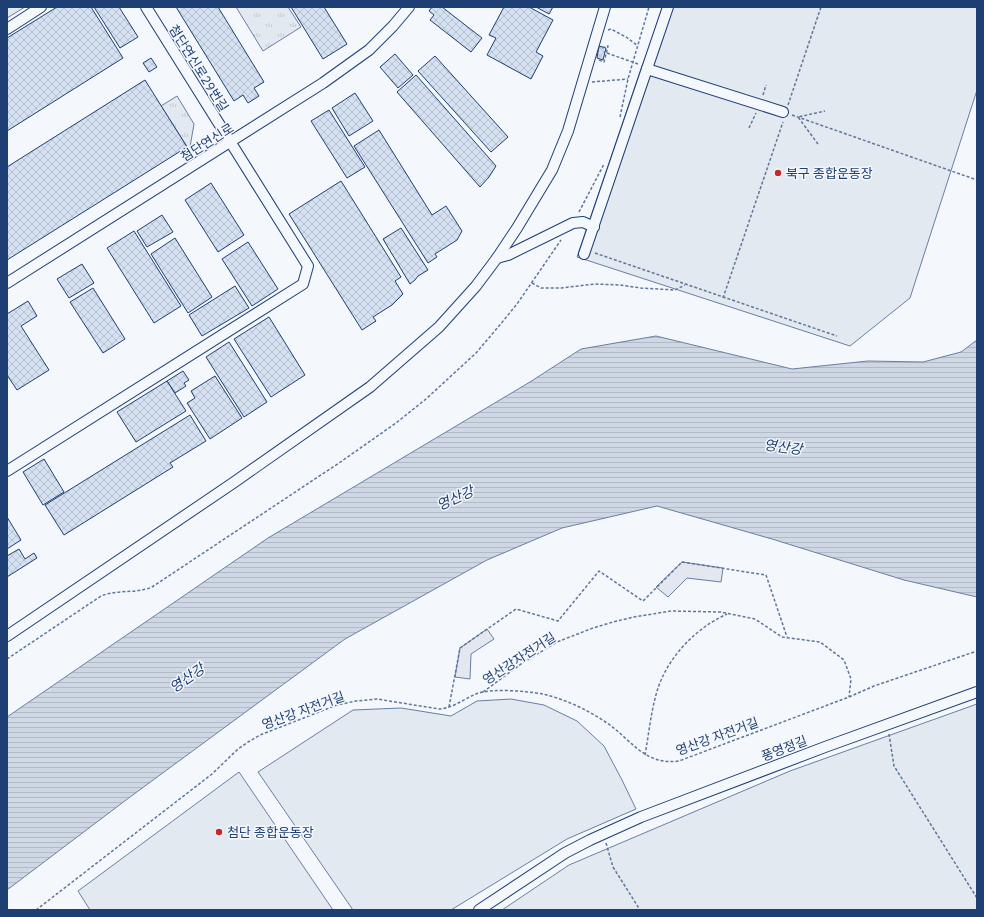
<svg xmlns="http://www.w3.org/2000/svg" width="984" height="917" viewBox="0 0 984 917" font-family="'IBM Plex Sans','Noto Sans KR',sans-serif">
	<defs>
		<pattern id="grass-tufts" width="24" height="20" patternUnits="userSpaceOnUse"><rect width="24" height="20" fill="#e3e9f0"/><path d="M3 7l-1-3M5 7V3M7 7l1-3M15 17l-1-3M17 17v-4M19 17l1-3" fill="none" stroke="#c2c9d1"/></pattern>
		<pattern id="water-rules" width="6" height="5" patternUnits="userSpaceOnUse"><rect width="6" height="5" fill="#cfd7e4"/><path d="M0 2.5h6" fill="none" stroke="#b1bac7"/></pattern>
		<pattern id="building-cross-hatch" width="8" height="8" patternUnits="userSpaceOnUse"><rect width="8" height="8" fill="#d5e0f0"/><path d="M0 0l8 8M0 8l8-8" fill="none" stroke="#b6c1d1"/></pattern>
	</defs>
	<rect width="100%" height="100%" fill="#f4f7fb"/>
	<g fill="url(#grass-tufts)" stroke="#687fa3">
		<path d="M236 7H288L301 27 263 51Z"/>
		<path d="M177 96 194 124 190 147 188 148 161 106Z"/>
	</g>
	<g fill="#e3e9f0" stroke="#687fa3">
		<path d="M666 7H977V90L910 298 850 346 577 257 642 66Z"/>
		<path d="M511 699 544 705 577 721 604 746 622 780 636 809 567 839 451 910H353L258 772 353 710 401 708 451 716 477 701Z"/>
		<path d="M977 704V910H502L569 865 790 771Z"/>
		<path d="M239 772 333 910H90L78 891Z"/>
	</g>
	<g fill="#e3e8f0" stroke="#687fa3">
		<path d="M7 7H25L7 18Z"/>
		<path d="M682 562 723 568 721 582 687 578 668 597 656 587Z"/>
		<path d="M487 629 494 639 471 654 470 679 455 677 460 648Z"/>
	</g>
	<path fill="url(#water-rules)" stroke="#687fa3" d="M656 336 792 369 868 361 923 362 961 352 977 340V597L904 580 772 539 657 506 562 528 487 560 345 639 130 797 7 890V717L268 538 530 382 581 349Z"/>
	<g fill="url(#building-cross-hatch)" stroke="#1d3f73">
		<path d="M57 7H91L123 58 7 131V38Z"/>
		<path d="M94 7H119L138 37 120 48Z"/>
		<path d="M176 7H218L264 82 254 88 259 96 248 103 243 95 234 101Z"/>
		<path d="M291 7H324L347 44 323 59Z"/>
		<path d="M432 7H442L482 38 471 52 430 20 434 15 429 11Z"/>
		<path d="M504 7H529L553 20 536 52 543 56 531 79 487 55 496 38 489 35Z"/>
		<path d="M536 7H553L549 14Z"/>
		<path d="M599 46 606 48 603 60 597 58Z"/>
		<path d="M395 54 413 75 398 88 380 67Z"/>
		<path d="M435 56 508 137 491 152 418 71Z"/>
		<path d="M151 58 157 67 149 72 143 63Z"/>
		<path d="M416 75 496 166 489 177 480 187 397 92Z"/>
		<path d="M145 80 187 147 7 260V167Z"/>
		<path d="M355 93 373 121 349 136 332 108Z"/>
		<path d="M329 110 365 167 347 178 311 121Z"/>
		<path d="M379 130 432 215 446 206 462 231 457 240 435 254 437 257 428 263 354 146Z"/>
		<path d="M341 181 401 277 395 281 403 294 392 305 373 317 376 321 362 330 289 214Z"/>
		<path d="M211 183 244 235 218 252 185 200Z"/>
		<path d="M162 215 173 232 147 247 137 231Z"/>
		<path d="M401 228 428 270 418 276 415 280 410 284 383 239Z"/>
		<path d="M134 231 181 306 154 323 107 248Z"/>
		<path d="M175 238 212 297 188 313 151 254Z"/>
		<path d="M248 242 278 289 252 306 222 259Z"/>
		<path d="M82 264 94 283 69 298 57 279Z"/>
		<path d="M235 286 249 308 202 336 189 315Z"/>
		<path d="M93 288 125 339 103 353 70 302Z"/>
		<path d="M28 301 37 316 21 326 49 370 17 390 7 375V314Z"/>
		<path d="M269 317 305 375 271 397 234 339Z"/>
		<path d="M229 342 267 402 244 417 206 357Z"/>
		<path d="M183 371 189 380 184 383 186 386 175 393 167 381Z"/>
		<path d="M215 376 242 418 210 439 187 403 195 398 191 391Z"/>
		<path d="M167 381 186 411 136 442 117 412Z"/>
		<path d="M190 415 206 441 170 463 173 467 64 535 45 505Z"/>
		<path d="M44 459 64 492 43 505 23 472Z"/>
		<path d="M7 517 21 540 7 549Z"/>
		<path d="M19 549 25 559 34 553 37 558 7 577V556Z"/>
	</g>
	<g fill="none" stroke-linecap="round" stroke-linejoin="round">
		<g stroke="#1d3f73" stroke-width="12">
			<g id="minor">
				<path d="M7 29 41 7"/>
				<path d="M647 69 783 112"/>
				<path d="M584 254 668 7"/>
				<path d="M497 258 508 255 573 223 583 222 594 227"/>
				<path d="M7 283 323 83 369 50 393 26 409 7"/>
				<path d="M7 471 303 284 308 266 146 7"/>
				<path d="M7 636 233 483 370 387 439 327 476 286 497 258 517 228 552 170 568 131 605 7"/>
				<path d="M479 910 565 853 590 840 641 817 825 747 977 692"/>
			</g>
		</g>
		<g stroke="#5e769c" stroke-width="1.5" stroke-dasharray="3 2" stroke-linecap="butt">
			<path d="M608 30 611 29 626 37 638 46"/>
			<path d="M607 53 638 64"/>
			<path d="M599 60 604 62 608 46 602 48"/>
			<path d="M592 82 628 79"/>
			<path d="M763 95 766 85"/>
			<path d="M788 105 821 7"/>
			<path d="M792 115 977 180"/>
			<path d="M620 117 628 79 649 7"/>
			<path d="M749 128 756 113"/>
			<path d="M818 144 798 117 825 111"/>
			<path d="M579 212 604 164"/>
			<path d="M595 253 837 336"/>
			<path d="M532 283 541 288H561L595 284 620 285 641 288 675 290 685 285"/>
			<path d="M723 298 783 122"/>
			<path d="M7 659 101 596C118 589 136 594 152 587L339 463 396 423 426 399 476 353 499 326 517 304 561 240"/>
			<path d="M483 692 521 664 557 642 593 628 613 622 634 617 671 611 721 612 755 619 782 637 820 642 844 660 851 679 849 697"/>
			<path d="M449 707 460 648 516 609 558 621 599 571 643 601 682 562 766 575 787 637"/>
			<path d="M889 734 894 766 977 898"/>
			<path d="M645 755C649 733 651 710 658 688 669 656 696 628 727 614"/>
			<path d="M606 843 613 867 640 910"/>
			<path d="M36 910 212 774 238 749 248 742 260 735 337 705 356 701 377 699 439 709C453 708 464 699 476 694 491 688 526 691 543 694 564 699 586 709 604 721 631 738 643 766 679 761L849 697 874 686 977 651"/>
		</g>
		<use href="#minor" stroke="#f4f7fb" stroke-width="10"/>
	</g>
	<g fill="#c62828" stroke="#f4f7fb" stroke-width="1.5">
		<circle cx="778" cy="173" r="4"/>
		<circle cx="219" cy="832" r="4"/>
	</g>
	<g text-anchor="middle" stroke-width="3" stroke-linejoin="round" paint-order="stroke">
		<g font-size="13" fill="#1d3f73" stroke="#f4f7fb">
			<text transform="translate(199 68) rotate(58)" y="5">첨단연신로29번길</text>
			<text transform="translate(207 142) rotate(-32)" y="5">첨단연신로</text>
			<text transform="translate(519 658) rotate(-33)" y="5">영산강자전거길</text>
			<text transform="translate(303 710) rotate(-20)" y="5">영산강 자전거길</text>
			<text transform="translate(717 736) rotate(-20)" y="5">영산강 자전거길</text>
			<text transform="translate(784 748) rotate(-21)" y="5">풍영정길</text>
		</g>
		<g font-size="13" fill="#1d3f73" stroke="#f4f7fb" text-anchor="start">
			<text x="786" y="178">북구 종합운동장</text>
			<text x="227" y="837">첨단 종합운동장</text>
		</g>
		<g font-size="14" font-style="italic" fill="#1d3f73" stroke="#f4f7fb">
			<text transform="translate(783 447) rotate(7)" y="5">영산강</text>
			<text transform="translate(455 498) rotate(-24)" y="5">영산강</text>
			<text transform="translate(187 678) rotate(-35)" y="5">영산강</text>
		</g>
	</g>
	<rect width="984" height="917" fill="none" stroke="#1d3f73" stroke-width="16"/>
</svg>
